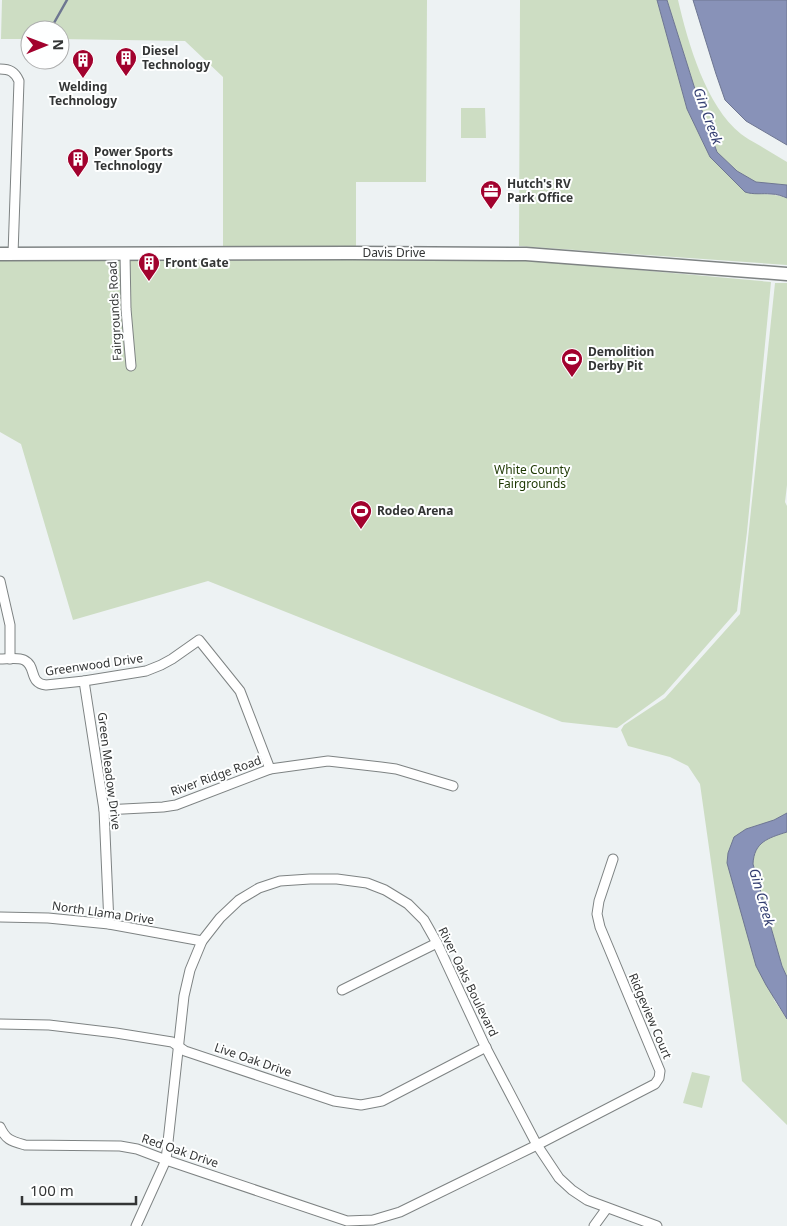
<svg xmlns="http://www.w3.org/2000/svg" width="787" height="1226" viewBox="0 0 787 1226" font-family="'Noto Sans',sans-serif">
	<rect width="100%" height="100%" fill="#edf2f3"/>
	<g fill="#cdddc3">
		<path d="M2 0H427L426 182H356V246H223V77L185 41 60 39V30H30V39H1Z"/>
		<path d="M520 0H657L687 109 710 157 759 194C769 194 777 195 787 198V265L519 246Z"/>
		<path d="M667 0H678C688 43 706 106 741 134 746 138 752 141 757 144 767 150 777 156 787 162V185L756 182 737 171 717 152 700 105Z"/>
		<path d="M461 108H485L486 138H461Z"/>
		<path d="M506 258 771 282 747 532 737 611 664 694 617 728 562 722 208 581 73 620 21 444 0 432V261Z"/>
		<path d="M775 283H787V485L785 502 787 506V813L774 820 746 829 774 1000 787 1019V1125L742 1081 700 784 688 766 670 757 628 746 621 730 624 725 665 698 740 614Z"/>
		<path d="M787 832V977L782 966 753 864C754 842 768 838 787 832Z"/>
		<path d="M692 1072 710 1076 702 1108 683 1103Z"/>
	</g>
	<g fill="#8892b8" stroke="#6e7691">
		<path d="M657 0H667L700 105 717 152 737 171 756 182 787 185V198C782 196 777 194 771 194 762 193 754 195 745 192L710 157 687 109Z"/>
		<path d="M693 0H787V145L746 121 725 100 716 74Z"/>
		<path d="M787 813V832C768 838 754 842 753 864L782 966 787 977V1019L766 985 756 966 727 863 728 853 734 837 746 829 774 820Z"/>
	</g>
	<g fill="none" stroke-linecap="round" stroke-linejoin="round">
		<path stroke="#6e7691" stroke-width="2.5" d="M50 30 67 0"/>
		<g stroke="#7e8383" stroke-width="11">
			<g id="street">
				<path d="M0 69C10 69 15 72 19 81L13 254"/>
				<path d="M125 254 126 309 131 366"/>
				<path d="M0 581 10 625V659"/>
				<path d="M0 659C7 659 18 657 24 660 37 666 28 683 46 685L84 681 146 671 161 665 172 659 199 640 240 691 270 769"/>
				<path d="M84 681 104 810 109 924"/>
				<path d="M104 810 163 807 176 805 270 769 328 761 381 767 396 769 453 786"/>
				<path d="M0 917 48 918 109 924 202 941"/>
				<path d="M342 990 437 943"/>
				<path d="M0 1024 49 1025 116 1033 172 1042 185 1051 334 1101 361 1105 382 1101 486 1047"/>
				<path d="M0 1127C6 1140 11 1141 25 1145L120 1146 137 1149 166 1160 347 1221 373 1220 400 1212 537 1145 655 1084 659 1078 660 1071 600 927 597 914 599 901 613 859"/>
				<path d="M136 1226 166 1160 184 996 190 970 202 941 220 918 239 900 259 888 280 881 310 879H337L367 883 385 890 408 904 424 920 437 943 485 1046 537 1145 559 1178 572 1190 587 1200 657 1226"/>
				<path d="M594 1226 607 1208"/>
			</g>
		</g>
		<g stroke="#7e8383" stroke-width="15">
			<path id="secondary" d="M0 254 352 253 526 254 787 274"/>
		</g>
		<use href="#street" stroke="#fff" stroke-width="9"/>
		<use href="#secondary" stroke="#fff" stroke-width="12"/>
	</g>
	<defs>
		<g id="building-pin" transform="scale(1.125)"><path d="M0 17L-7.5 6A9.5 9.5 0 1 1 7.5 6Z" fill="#a2022e" stroke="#feffff"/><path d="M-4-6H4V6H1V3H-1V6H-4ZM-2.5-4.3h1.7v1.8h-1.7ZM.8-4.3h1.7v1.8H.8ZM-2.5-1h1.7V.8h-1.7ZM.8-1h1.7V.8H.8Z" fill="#fff"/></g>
		<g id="office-pin" transform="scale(1.125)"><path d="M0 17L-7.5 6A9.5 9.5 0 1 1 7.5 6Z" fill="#a2022e" stroke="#feffff"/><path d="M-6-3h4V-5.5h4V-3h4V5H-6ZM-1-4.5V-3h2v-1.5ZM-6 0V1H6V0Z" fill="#fff"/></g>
		<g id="stadium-pin" transform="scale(1.125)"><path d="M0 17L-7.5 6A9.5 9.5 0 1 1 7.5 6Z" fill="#a2022e" stroke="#feffff"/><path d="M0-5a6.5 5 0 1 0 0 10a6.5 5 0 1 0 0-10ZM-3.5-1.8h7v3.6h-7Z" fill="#fff"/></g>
	</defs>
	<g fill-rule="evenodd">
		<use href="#building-pin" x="126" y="58"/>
		<use href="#building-pin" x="83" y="60"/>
		<use href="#building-pin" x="78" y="159"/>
		<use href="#office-pin" x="491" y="191"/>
		<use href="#building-pin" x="149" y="263"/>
		<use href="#stadium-pin" x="572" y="359"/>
		<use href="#stadium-pin" x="361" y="511"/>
	</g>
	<g text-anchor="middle" stroke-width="4" stroke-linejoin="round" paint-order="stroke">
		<g font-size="12" font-weight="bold" fill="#333535" stroke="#feffff" text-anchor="start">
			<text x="142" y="55">Diesel<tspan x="142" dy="14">Technology</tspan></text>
			<text x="83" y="91" text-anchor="middle">Welding<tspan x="83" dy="14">Technology</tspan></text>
			<text x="94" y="156">Power Sports<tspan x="94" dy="14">Technology</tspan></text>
			<text x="507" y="188">Hutch's RV<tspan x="507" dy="14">Park Office</tspan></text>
			<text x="165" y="267">Front Gate</text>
			<text x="588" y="356">Demolition<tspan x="588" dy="14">Derby Pit</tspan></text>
			<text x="377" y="515">Rodeo Arena</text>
		</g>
		<g font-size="12" fill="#333535" stroke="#feffff">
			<text x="394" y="257">Davis Drive</text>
			<text transform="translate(115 311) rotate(-93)" y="4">Fairgrounds Road</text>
			<text transform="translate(94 665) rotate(-8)" y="4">Greenwood Drive</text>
			<text transform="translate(109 771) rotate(83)" y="4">Green Meadow Drive</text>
			<text transform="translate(216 776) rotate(-20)" y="4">River Ridge Road</text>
			<text transform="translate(103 913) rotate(8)" y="4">North Llama Drive</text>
			<text transform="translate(468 982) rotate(64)" y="4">River Oaks Boulevard</text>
			<text transform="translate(650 1016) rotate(67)" y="4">Ridgeview Court</text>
			<text transform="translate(253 1060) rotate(19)" y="4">Live Oak Drive</text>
			<text transform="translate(180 1151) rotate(19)" y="4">Red Oak Drive</text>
		</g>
		<g font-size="12" fill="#1c3700" stroke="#feffff">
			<text x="532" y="474">White County<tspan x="532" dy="14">Fairgrounds</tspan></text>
		</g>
		<g font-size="14" font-style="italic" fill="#333e71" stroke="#feffff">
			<text transform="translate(708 116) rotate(70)" y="5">Gin Creek</text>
			<text transform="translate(762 897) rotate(74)" y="5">Gin Creek</text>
		</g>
	</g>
	<g transform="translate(45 45) rotate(89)"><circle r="24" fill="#feffff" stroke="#adaeae"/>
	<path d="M0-4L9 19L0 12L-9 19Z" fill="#a2022e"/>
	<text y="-8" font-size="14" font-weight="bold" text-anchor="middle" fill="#333535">N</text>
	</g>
	<path d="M22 1196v8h114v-8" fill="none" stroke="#333535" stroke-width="2.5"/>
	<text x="30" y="1196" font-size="15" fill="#333535" stroke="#feffff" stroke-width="4" paint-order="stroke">100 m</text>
</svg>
